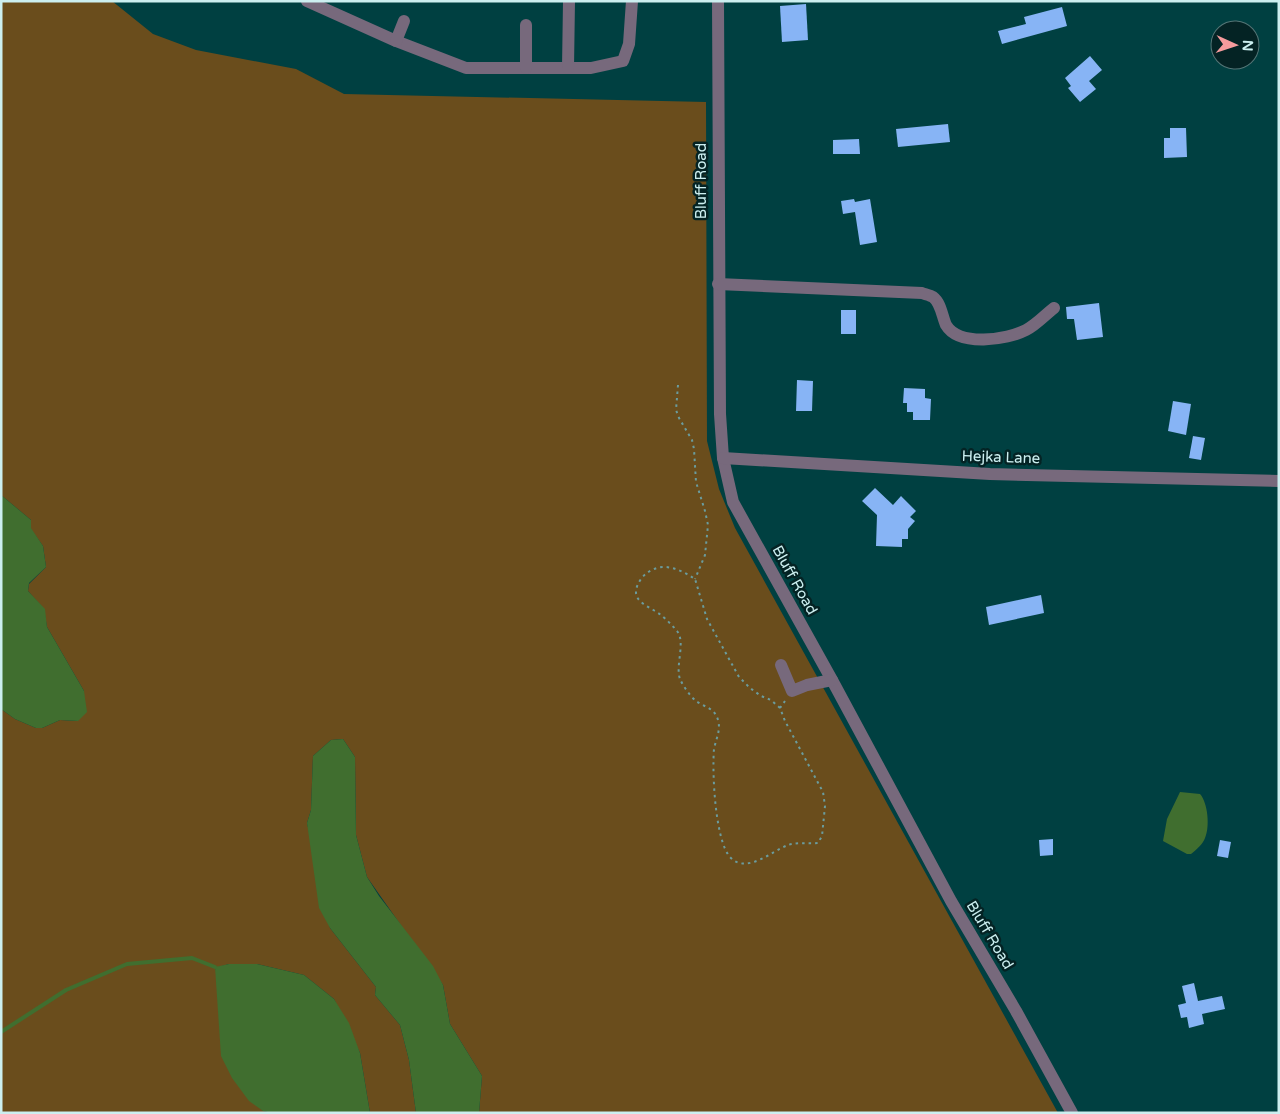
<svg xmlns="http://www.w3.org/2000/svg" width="1280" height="1114" viewBox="0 0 1280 1114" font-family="'Varela Round',sans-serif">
	<rect width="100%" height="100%" fill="#004041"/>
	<path fill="#6a4d1c" d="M1 1H112L153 34 196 50 296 69 344 94 706 102 707 441 719 489 735 528 1058 1113H479L482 1076 450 1024 443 985 367 877 356 835 355 757 343 739 331 740 313 756 311 810 307 823 330 928 376 987 375 995 400 1025 409 1060 416 1113H370L360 1053 334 999 304 975 257 964H229L215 968 263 1111 272 1113H1V709L15 719 36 728H42L60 720 78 721 84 691 47 627 44 609 28 591 29 584 46 567 43 546 30 528 31 520 1 495Z"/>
	<g fill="#406e2f">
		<path d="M1 495 31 520V528L43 546 46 567 29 583 28 591 45 609 47 627 84 691 87 712 78 721 60 720 42 728H36L15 719 1 709Z"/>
		<path d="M343 739 355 757 356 835 367 877 379 896 433 966 443 985 450 1024 482 1076 479 1113H416L409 1060 400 1025 375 995 376 987 330 928 319 908 307 823 311 810 313 756 331 740Z"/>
		<path d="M1180 792 1200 794C1208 803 1210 827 1205 838 1203 844 1196 850 1191 854H1187L1163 841 1167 819Z"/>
		<path d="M229 964H257L304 975 334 999 349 1023 360 1053 370 1113H272L263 1111 249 1101 232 1078 221 1056 215 967Z"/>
	</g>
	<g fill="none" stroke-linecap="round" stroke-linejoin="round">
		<path stroke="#406e2f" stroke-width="4" d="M1 1032 66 990 127 964 192 958 215 967"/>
	</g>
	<g fill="#87b4f5">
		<path d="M806 4 808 40 782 42 780 6Z"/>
		<path d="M1062 7 1067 26 1002 44 998 31 1026 24 1024 17Z"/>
		<path d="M1090 56 1102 70 1089 81 1096 89 1080 102 1068 88 1071 86 1065 78Z"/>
		<path d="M948 124 950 142 898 147 896 129Z"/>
		<path d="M1170 128H1186L1187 157 1164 158V138H1170Z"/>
		<path d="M859 139 860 154H833V140Z"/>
		<path d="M854 199 855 202 870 199 877 242 860 245 855 212 843 214 841 201Z"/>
		<path d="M1099 303 1103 337 1077 340 1074 319H1067L1066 307Z"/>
		<rect x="841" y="310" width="15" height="24"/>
		<path d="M797 380 813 381 812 411H796Z"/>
		<path d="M904 388 925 389V398L931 399 930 420H913V412H907V403H903Z"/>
		<path d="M1173 401 1191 404 1186 435 1168 431Z"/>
		<path d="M1193 436 1205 438 1201 460 1189 458Z"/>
		<path d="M875 488 893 505 901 496 916 511 910 517 915 521 908 529V539H902V547L876 546 877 515 862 501Z"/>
		<path d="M1041 595 1044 613 989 625 986 607Z"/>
		<path d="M1053 839V855L1040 856 1039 840Z"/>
		<path d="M1220 840 1231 842 1228 858 1217 856Z"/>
		<path d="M1194 983 1198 1001 1222 996 1225 1009 1202 1014 1204 1024 1189 1028 1187 1017 1181 1018 1178 1005 1186 1003 1182 986Z"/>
	</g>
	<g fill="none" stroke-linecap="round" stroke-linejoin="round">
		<g stroke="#6b9c9d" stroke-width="2" stroke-dasharray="2.5 4" stroke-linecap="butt">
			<path d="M678 385 676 410 679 418 692 440 694 449 696 482 705 511 708 525 705 555 695 579"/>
			<path d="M780 708 771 700 761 696 750 688 739 677 707 619 695 579C686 573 675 567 664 567 655 567 646 572 641 579 626 601 648 605 661 615 666 619 673 626 677 631 686 642 675 666 680 679 683 686 690 696 696 701 704 707 715 708 718 720 721 730 716 739 714 749 712 772 715 840 730 857 746 875 772 851 788 845 798 842 808 844 818 843L822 836 825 806 823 792 785 721 780 708 785 701"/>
		</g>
		<g stroke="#77697c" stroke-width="12">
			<path d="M307 1 396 41 466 68H591L623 61 629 44 632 1"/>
			<path d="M718 1 720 414 723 458 733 502 832 680 951 901 1016 1011 1072 1113"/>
			<path d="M396 41 404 21"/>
			<path d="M526 68V25"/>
			<path d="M568 68 569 1"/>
			<path d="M718 284 922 293C924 294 930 295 933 297 941 303 942 316 946 325 959 347 1007 340 1026 330 1036 325 1045 315 1054 308"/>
			<path d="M723 458 990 474 1279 481"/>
			<path d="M781 665 792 691 807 685 832 680"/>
		</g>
	</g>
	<g text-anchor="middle" stroke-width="5" stroke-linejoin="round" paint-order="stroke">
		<g font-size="15" fill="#cceff0" stroke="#042324">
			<text transform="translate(701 181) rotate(-90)" y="5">Bluff Road</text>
			<text transform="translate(1001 457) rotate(2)" y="5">Hejka Lane</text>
			<text transform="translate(795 580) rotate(61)" y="5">Bluff Road</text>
			<text transform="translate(990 935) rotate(59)" y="5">Bluff Road</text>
		</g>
	</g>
	<rect width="1280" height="1114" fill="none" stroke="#cceff0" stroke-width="5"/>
	<g transform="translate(1235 45) rotate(93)"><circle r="24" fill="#042324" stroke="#547576"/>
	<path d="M0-4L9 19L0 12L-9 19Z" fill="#f59b9d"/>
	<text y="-8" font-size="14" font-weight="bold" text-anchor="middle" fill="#cceff0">N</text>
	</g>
</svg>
